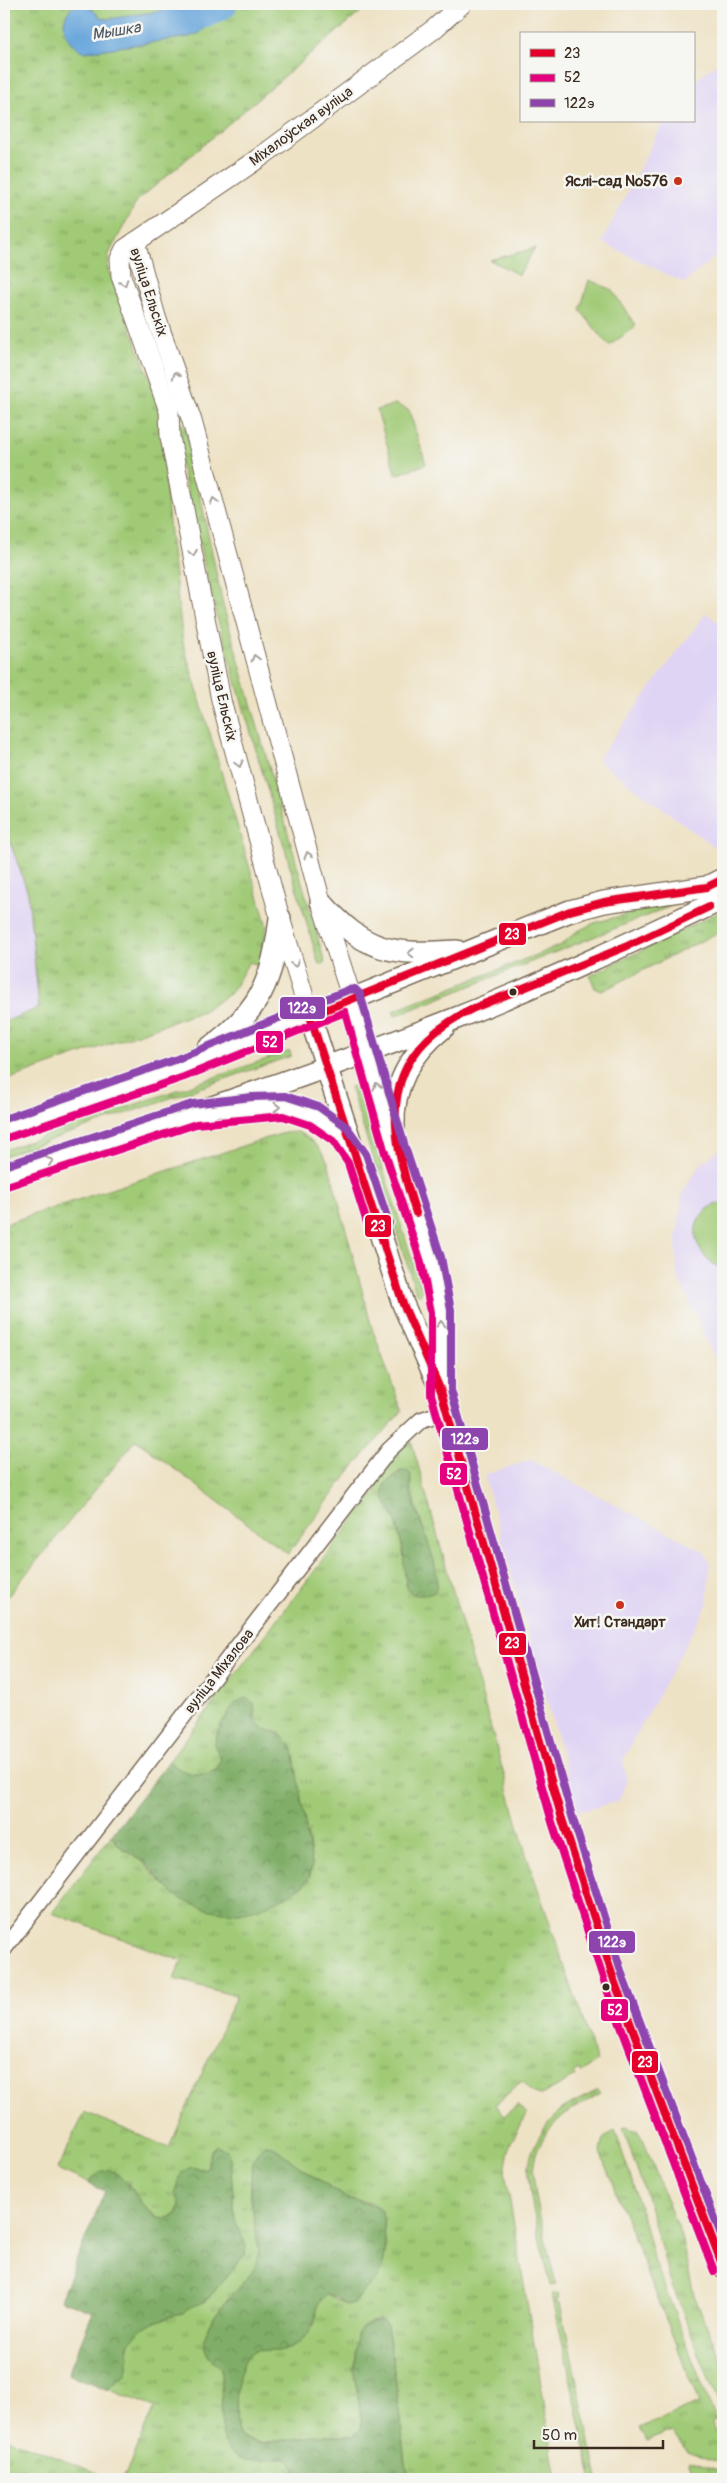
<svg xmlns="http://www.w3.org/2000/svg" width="727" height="2483" viewBox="0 0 727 2483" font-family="Pangolin,sans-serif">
	<defs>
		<pattern id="grass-tufts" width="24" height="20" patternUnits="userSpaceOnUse" patternTransform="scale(1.25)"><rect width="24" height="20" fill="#a0ca76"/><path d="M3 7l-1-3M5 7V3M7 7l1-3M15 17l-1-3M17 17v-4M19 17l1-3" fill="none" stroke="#84a460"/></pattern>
		<pattern id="forest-crowns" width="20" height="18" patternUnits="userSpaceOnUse" patternTransform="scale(1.25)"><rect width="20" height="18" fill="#80ae67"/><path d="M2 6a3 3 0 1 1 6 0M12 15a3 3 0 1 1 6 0" fill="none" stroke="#6a8e54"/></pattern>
	</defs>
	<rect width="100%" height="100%" fill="#f6f6f2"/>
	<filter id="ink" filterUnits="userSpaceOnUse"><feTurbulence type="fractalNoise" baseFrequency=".02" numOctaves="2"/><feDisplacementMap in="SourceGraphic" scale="10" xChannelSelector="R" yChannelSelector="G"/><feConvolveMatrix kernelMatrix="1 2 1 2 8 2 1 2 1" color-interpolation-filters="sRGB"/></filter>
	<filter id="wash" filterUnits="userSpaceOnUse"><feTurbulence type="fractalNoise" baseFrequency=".0096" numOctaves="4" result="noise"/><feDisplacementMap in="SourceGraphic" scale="20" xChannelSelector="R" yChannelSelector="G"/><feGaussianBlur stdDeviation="1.12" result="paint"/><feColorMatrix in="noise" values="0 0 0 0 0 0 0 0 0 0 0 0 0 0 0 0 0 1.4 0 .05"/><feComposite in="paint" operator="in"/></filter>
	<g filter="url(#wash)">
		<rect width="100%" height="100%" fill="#eee2c5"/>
		<g fill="#e0d4f4">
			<path d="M723 59V250L684 283 602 242 664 121H693V82Z"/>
			<path d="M706 613 723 626V838L716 848 597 760Z"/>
			<path d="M4 825 28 893 39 1008 4 1021Z"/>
			<path d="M723 1147V1384L713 1353 677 1275 676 1243 682 1195 691 1178 702 1163Z"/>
			<path d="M531 1460 703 1551 710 1563 707 1605 623 1760 627 1783 618 1801 578 1812 484 1475Z"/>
		</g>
		<g fill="url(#grass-tufts)" stroke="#6e7a4a" fill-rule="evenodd">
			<path d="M4 4H370L137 201 109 254 108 269 158 400 170 534 183 643 267 926 259 965 249 962 231 993 203 1011 4 1081V1022L39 1008 28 893 4 825Z"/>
			<path d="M177 424H183L186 428 223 605 325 963 319 965 214 607 173 431Z"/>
			<path d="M679 900 684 901 395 1016 393 1011 561 945 576 932 594 923Z"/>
			<path d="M723 910V930L602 991 595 988 590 976Z"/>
			<path d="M290 1051 291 1056 4 1156V1150Z"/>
			<path d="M356 1085 422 1290 420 1296 416 1292 350 1087Z"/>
			<path d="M298 1132C313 1140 320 1148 328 1162L372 1328 402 1411 349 1472 288 1554 136 1440 4 1601V1224L267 1138 285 1133Z"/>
			<path d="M411 1440 526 1854 597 2061 581 2073 579 2069 574 2072 576 2076 541 2095 534 2093 522 2081 495 2105 505 2116 518 2104 527 2114 510 2144 505 2172 557 2479H406L408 2472 405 2464 400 2411 387 2326 373 2321 362 2327 357 2335 356 2358 353 2368 362 2421 361 2429 353 2436H314L262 2443 245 2440 238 2434C235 2412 233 2358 257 2349 279 2356 303 2346 313 2325 314 2321 314 2317 314 2313 315 2305 321 2299 327 2294L347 2305 356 2302C361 2293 367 2288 374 2281 391 2263 384 2233 382 2211L374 2204 347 2198 301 2168 273 2147 266 2145C261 2158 253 2172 251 2185 247 2210 267 2240 256 2265 244 2293 193 2318 208 2355 210 2359 218 2364 221 2368L222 2436 266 2460 278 2457 290 2460 296 2469C290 2477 280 2474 273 2479H123L154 2407 107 2389C134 2371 124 2374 129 2347 133 2328 167 2315 184 2314L191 2307 206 2301 245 2254 241 2234 235 2221 230 2158 208 2160V2166L205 2170 196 2168 177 2196 181 2202 177 2214C155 2229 135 2197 127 2181L93 2177 89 2183 57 2169 85 2112 169 2148 236 1996 174 1979 182 1961 52 1913 112 1835 116 1844 141 1860 163 1884 239 1913 277 1901 302 1887 309 1878 312 1864 309 1841 281 1734C264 1728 255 1730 255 1709L242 1699 221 1723 214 1744 221 1759 216 1770C200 1778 181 1774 169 1761L375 1492C381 1469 392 1454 411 1440ZM400 1471 411 1479V1491L431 1552 437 1584 406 1585V1564L396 1521 390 1511 385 1484Z"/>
			<path d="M598 2090 601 2093C589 2101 575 2106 564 2115 549 2127 537 2144 534 2163 530 2188 550 2256 556 2284L551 2285C544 2256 526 2193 529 2165 532 2144 545 2124 561 2110 572 2102 586 2097 598 2090Z"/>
			<path d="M626 2127 637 2131 644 2142 681 2237 694 2295 723 2365V2414L670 2280 648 2202 623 2128Z"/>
			<path d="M615 2130 639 2203 653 2257 716 2420 712 2423 715 2432 720 2430 723 2439V2464L687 2451 673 2431 646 2441 640 2428 699 2403 600 2152 603 2139Z"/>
			<path d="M558 2293 559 2300H556V2303H560L598 2479H592L552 2294Z"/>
			<path d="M4 2437 112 2479H4Z"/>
			<path d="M690 2460 723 2472V2479H695L689 2462Z"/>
		</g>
		<g fill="url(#forest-crowns)" stroke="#5e6c42">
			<path d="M403 1470 411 1474C411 1478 410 1482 410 1486 413 1514 445 1567 435 1592 427 1596 415 1597 409 1591 403 1584 405 1557 402 1545 399 1538 399 1530 397 1523 392 1506 380 1505 385 1484Z"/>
			<path d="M246 1698 254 1703C255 1709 253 1717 256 1723 261 1732 282 1728 293 1749L312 1865C311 1869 311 1875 308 1879 299 1895 255 1912 237 1913 218 1913 198 1908 181 1899 164 1889 155 1870 140 1859 129 1851 118 1849 112 1835L169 1761C181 1774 200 1778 216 1770L221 1759 214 1744C219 1731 229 1701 246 1698Z"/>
			<path d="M266 2145 273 2146 301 2168 347 2198 379 2207 382 2211C384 2233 391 2263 374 2281 367 2288 361 2293 356 2302L347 2305 336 2297 327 2294C311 2309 319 2312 313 2325 302 2346 279 2356 257 2349 233 2358 235 2413 238 2434L245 2440 262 2443 314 2436H353L361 2429 362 2421 353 2368 356 2358 357 2335 362 2327 379 2320 387 2325 400 2411 405 2464 408 2472 406 2479H273L294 2472 296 2469 290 2460C281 2456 276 2459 266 2460 244 2463 228 2458 222 2436L221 2368C216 2363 209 2358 206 2351 196 2326 236 2293 249 2276 255 2269 257 2260 259 2251 256 2228 239 2154 266 2145Z"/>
			<path d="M216 2146 227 2150 230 2158 235 2221 246 2245 245 2254 206 2301 191 2307 184 2314C167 2315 133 2328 129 2347 124 2373 134 2371 107 2389L68 2374 93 2312 60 2300 105 2191 89 2184C115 2143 135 2205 154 2215 160 2218 166 2218 173 2217 185 2209 179 2201 175 2190L181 2173 191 2167 205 2170 208 2166 211 2151Z"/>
		</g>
		<g fill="#a0ca76" stroke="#6e7a4a">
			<path d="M535 248 519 275 490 260Z"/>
			<path d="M589 280 612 290 636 326 609 346 580 310Z"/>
			<path d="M395 404 409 410 426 464 396 475 377 410Z"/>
			<path d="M723 1202V1269C688 1254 685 1212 723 1202Z"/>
		</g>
		<path fill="#6ba7dc" stroke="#53687d" d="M205 4 215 6V17L200 33 189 37 85 52C64 45 55 17 76 5H88L101 18 108 19Z"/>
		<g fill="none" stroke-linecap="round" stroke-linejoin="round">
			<path stroke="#6ba7dc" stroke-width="31" d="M175 20 204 13 222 4"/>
		</g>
	</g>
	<g filter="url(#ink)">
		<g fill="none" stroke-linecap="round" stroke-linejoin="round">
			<g stroke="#7a6a58" stroke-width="18">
				<path id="minor" d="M4 1949 389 1450 421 1420 447 1411"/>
			</g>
			<g stroke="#7a6a58" stroke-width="21">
				<g id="tertiary">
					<path d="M135 242 156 317 192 421 321 902 352 999"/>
					<path d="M310 1016 280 918 221 700 170 437 169 411 121 276 120 259 125 249 259 158 434 29 462 4"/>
				</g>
			</g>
			<g stroke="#7a6a58" stroke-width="24">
				<g id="secondary">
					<path d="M321 902C366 953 391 955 457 951"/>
					<path d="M352 999 438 1289 441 1311V1385"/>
					<path d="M310 1016 403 1304 441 1391 562 1819 615 1983 723 2267"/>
					<path d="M208 1049C260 1011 273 981 280 918"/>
					<path d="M229 1110C280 1104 317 1103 350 1149"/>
					<path d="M394 1127C392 1085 411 1053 444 1027"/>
					<path d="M4 1129 181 1068 570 911 604 902 707 887 723 879"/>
					<path d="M4 1176C155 1127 306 1077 454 1019 545 983 634 941 723 899"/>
				</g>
			</g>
			<use href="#minor" stroke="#fff" stroke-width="15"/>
			<use href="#tertiary" stroke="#fff" stroke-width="19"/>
			<use href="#secondary" stroke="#fff" stroke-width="21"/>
			<g stroke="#f6f6f2" stroke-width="11">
				<g id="bus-1">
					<path d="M723 879 707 887 604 902 570 911 310 1016 403 1304 441 1391 562 1819 615 1983 723 2267"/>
					<path d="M416 1213C387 1124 376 1056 474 1008L625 947 709 907"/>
				</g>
			</g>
			<g stroke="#f6f6f2" stroke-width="11">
				<g id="bus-2">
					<path d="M7 1138 184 1077 345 1012 385 1153 421 1262 431 1312V1394L552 1822 606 1987 714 2271"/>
					<path d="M7 1186 196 1124 283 1116 310 1125 333 1141 348 1163 369 1229"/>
				</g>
			</g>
			<g stroke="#f6f6f2" stroke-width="11">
				<g id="bus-3">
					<path d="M4 1119 177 1059 348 990 355 989 360 994 405 1147 441 1257 451 1310V1390L572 1816 624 1980 723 2240"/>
					<path d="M4 1166 192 1104 252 1097 285 1096 319 1107 347 1127 366 1154 389 1223"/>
				</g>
			</g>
			<use href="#bus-1" stroke="#e4002b" stroke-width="8"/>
			<use href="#bus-2" stroke="#e5007d" stroke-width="8"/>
			<use href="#bus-3" stroke="#8e44ad" stroke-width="8"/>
		</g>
		<defs><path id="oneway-chevron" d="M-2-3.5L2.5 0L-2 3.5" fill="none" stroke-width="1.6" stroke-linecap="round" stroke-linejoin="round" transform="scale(1.25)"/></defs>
		<g stroke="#a79f9a">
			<use href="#oneway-chevron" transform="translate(124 283) rotate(71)"/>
			<use href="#oneway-chevron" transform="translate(176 375) rotate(-109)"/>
			<use href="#oneway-chevron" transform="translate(214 501) rotate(-105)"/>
			<use href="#oneway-chevron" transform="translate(193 553) rotate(79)"/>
			<use href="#oneway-chevron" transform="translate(255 658) rotate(-105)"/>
			<use href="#oneway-chevron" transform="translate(239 764) rotate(75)"/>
			<use href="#oneway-chevron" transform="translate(308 855) rotate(-105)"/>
			<use href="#oneway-chevron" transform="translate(411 953) rotate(-179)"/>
			<use href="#oneway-chevron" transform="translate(295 964) rotate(72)"/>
			<use href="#oneway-chevron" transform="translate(377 1086) rotate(-106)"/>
			<use href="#oneway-chevron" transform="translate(277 1107)"/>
			<use href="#oneway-chevron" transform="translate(50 1161) rotate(-18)"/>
			<use href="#oneway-chevron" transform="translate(441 1324) rotate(-91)"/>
		</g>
	</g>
	<g fill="#c8321e" stroke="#f6f6f2" stroke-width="2">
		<circle cx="678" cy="181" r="5"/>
		<circle cx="620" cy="1605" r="5"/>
	</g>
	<g fill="#3b2a1e" stroke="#f6f6f2" stroke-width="2">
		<circle cx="513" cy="992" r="4.5"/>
		<circle cx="606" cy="1987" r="4.5"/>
	</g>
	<g text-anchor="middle" stroke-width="5" stroke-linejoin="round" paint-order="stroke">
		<g font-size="15" fill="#3b2a1e" stroke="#f6f6f2">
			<text transform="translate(301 126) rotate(-36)" y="5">Міхалоўская вуліца</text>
			<text transform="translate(149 292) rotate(72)" y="5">вуліца Ельскіх</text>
			<text transform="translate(222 696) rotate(77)" y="5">вуліца Ельскіх</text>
			<text transform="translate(219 1671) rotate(-52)" y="5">вуліца Міхалова</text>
		</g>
		<g font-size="15" font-weight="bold" fill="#3b2a1e" stroke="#f6f6f2" text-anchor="end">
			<text x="668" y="186">Яслі-сад №576</text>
			<text x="620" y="1627" text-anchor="middle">Хит! Стандарт</text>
		</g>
		<g font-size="16" font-style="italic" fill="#4c5660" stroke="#f6f6f2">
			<text transform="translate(116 30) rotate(-9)" y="6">Мышка</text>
		</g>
	</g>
	<g stroke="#f6f6f2" stroke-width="2">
		<rect x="498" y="922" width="29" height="24" rx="5" fill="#e4002b"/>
		<rect x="279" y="996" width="47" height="24" rx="5" fill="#8e44ad"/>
		<rect x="255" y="1030" width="29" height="24" rx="5" fill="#e5007d"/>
		<rect x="364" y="1214" width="28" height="24" rx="5" fill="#e4002b"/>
		<rect x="441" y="1427" width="48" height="24" rx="5" fill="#8e44ad"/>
		<rect x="439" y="1462" width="29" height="24" rx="5" fill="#e5007d"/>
		<rect x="498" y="1632" width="29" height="24" rx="5" fill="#e4002b"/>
		<rect x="588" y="1930" width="48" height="24" rx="5" fill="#8e44ad"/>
		<rect x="600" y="1998" width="29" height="24" rx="5" fill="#e5007d"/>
		<rect x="631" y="2050" width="28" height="24" rx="5" fill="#e4002b"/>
	</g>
	<g font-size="14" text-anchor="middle" font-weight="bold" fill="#fff">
		<text x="512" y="939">23</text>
		<text x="302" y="1013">122э</text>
		<text x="270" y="1047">52</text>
		<text x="378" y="1231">23</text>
		<text x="465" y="1444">122э</text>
		<text x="454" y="1479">52</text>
		<text x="512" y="1648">23</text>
		<text x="612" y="1947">122э</text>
		<text x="615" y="2015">52</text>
		<text x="645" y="2067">23</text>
	</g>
	<rect width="727" height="2483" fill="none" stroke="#f6f6f2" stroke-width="20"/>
	<rect x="520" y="32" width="175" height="90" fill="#f6f6f2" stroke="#aba49d"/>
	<rect x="530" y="49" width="25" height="8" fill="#e4002b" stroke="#aba49d"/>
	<text x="564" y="58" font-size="15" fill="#3b2a1e">23</text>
	<rect x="530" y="74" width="25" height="8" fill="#e5007d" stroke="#aba49d"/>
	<text x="564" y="82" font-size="15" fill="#3b2a1e">52</text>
	<rect x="530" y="99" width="25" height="8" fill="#8e44ad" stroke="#aba49d"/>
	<text x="564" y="108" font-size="15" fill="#3b2a1e">122э</text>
	<path d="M534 2440v8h129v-8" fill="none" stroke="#3b2a1e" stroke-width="2.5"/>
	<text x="542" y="2440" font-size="15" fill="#3b2a1e" stroke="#f6f6f2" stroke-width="4" paint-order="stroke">50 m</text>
</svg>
